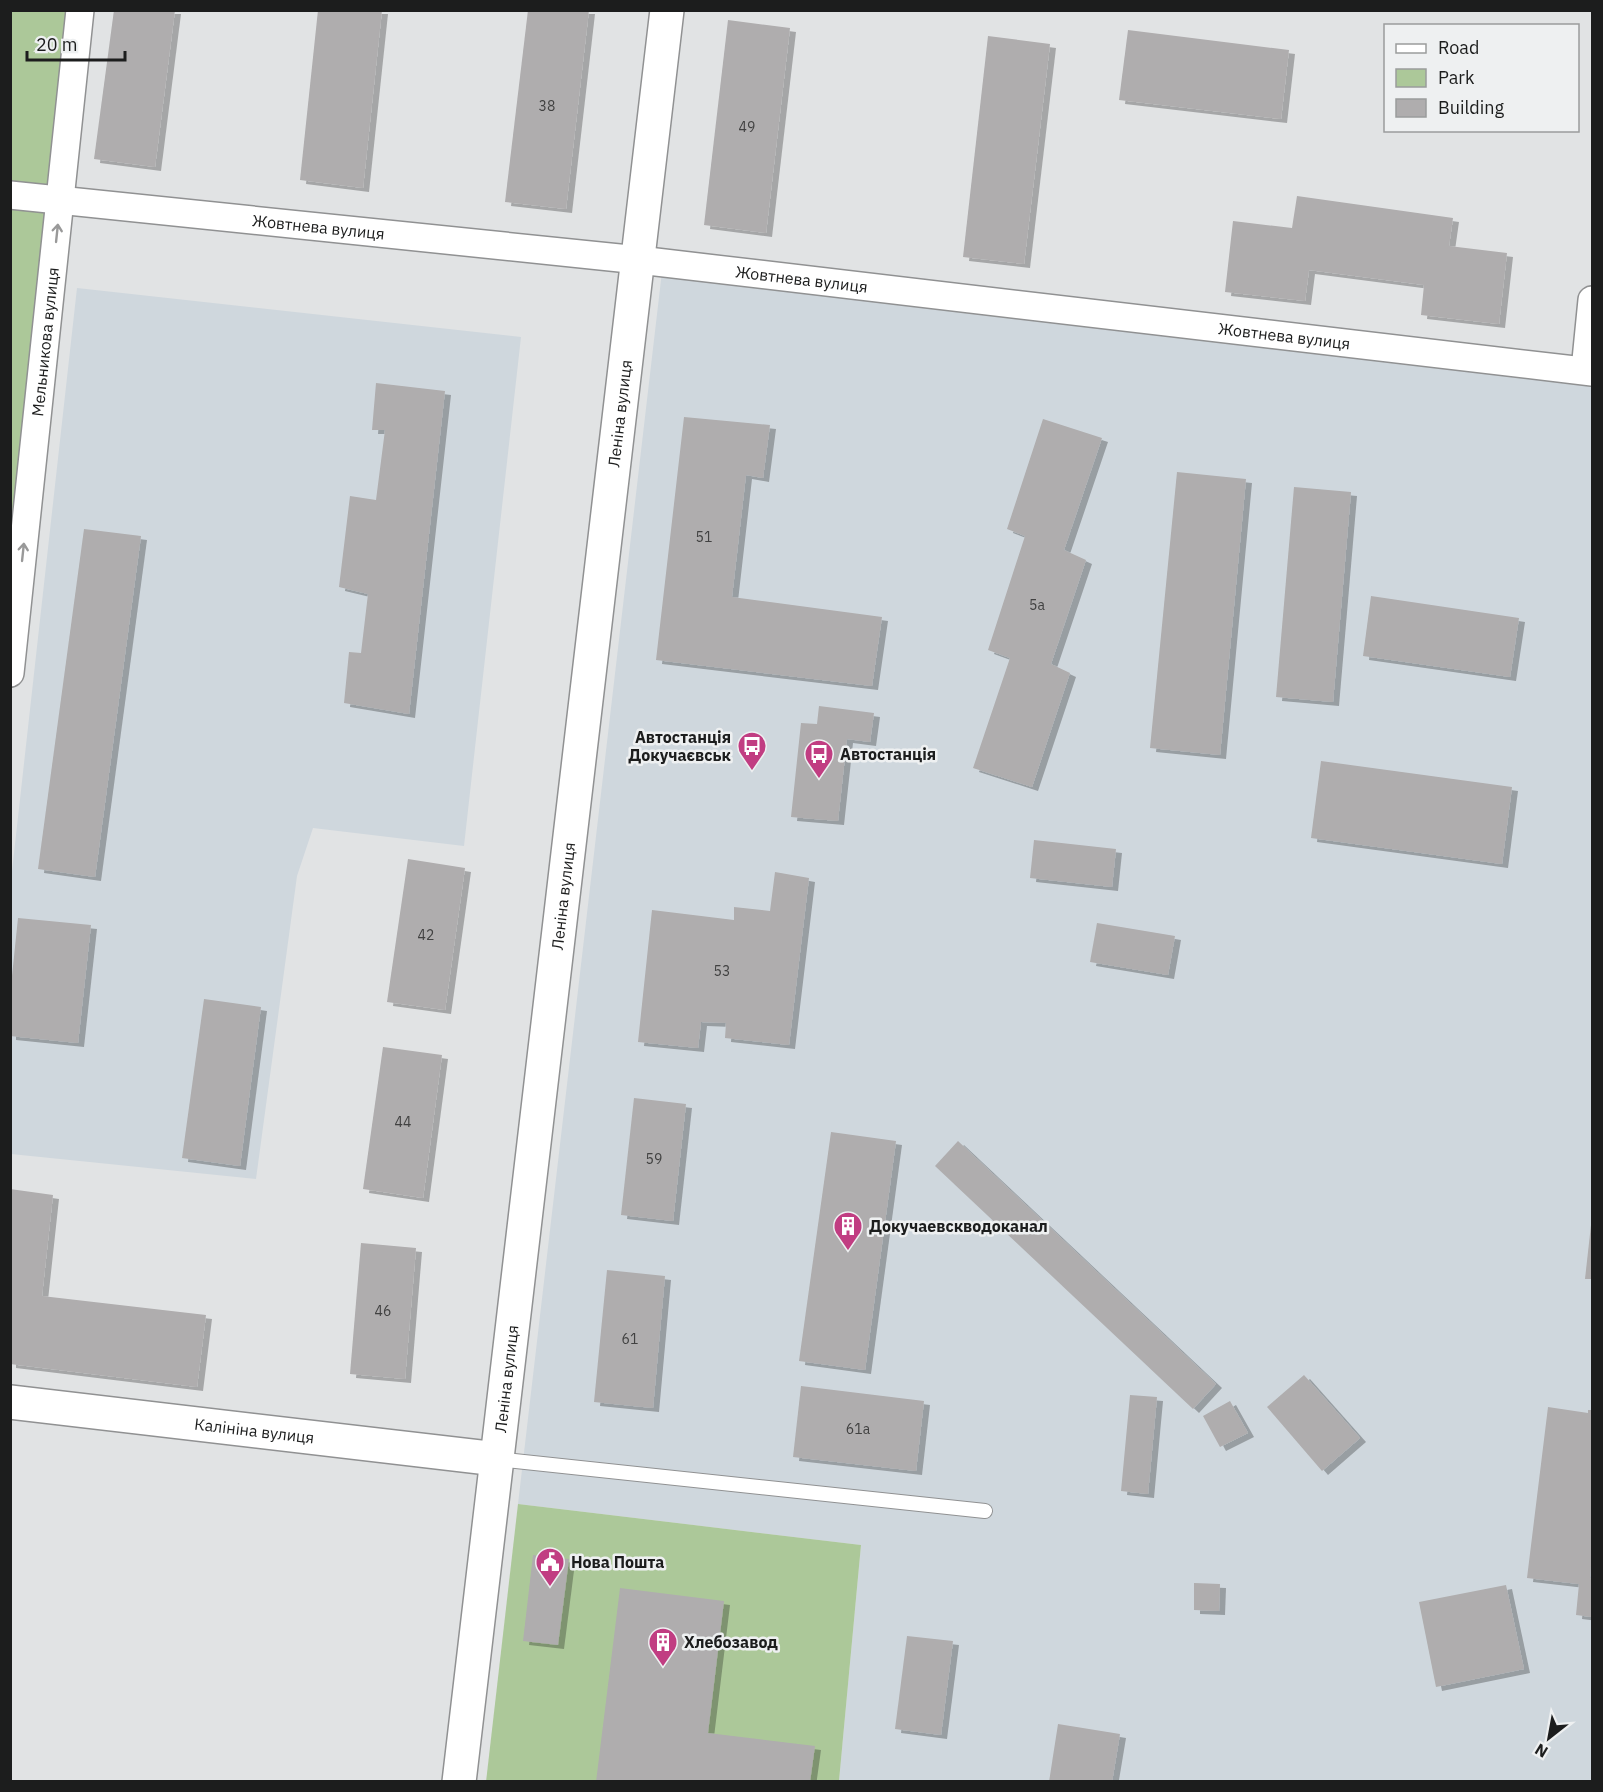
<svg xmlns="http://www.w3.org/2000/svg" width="1603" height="1792" viewBox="0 0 1603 1792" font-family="'IBM Plex Sans',sans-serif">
	<defs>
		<filter id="shadow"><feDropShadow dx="6" dy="4" stdDeviation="0" flood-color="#0004"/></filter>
	</defs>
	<rect width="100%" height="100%" fill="#e1e3e4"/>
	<g fill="#cfd7dd">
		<path d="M663 263 1585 370 1592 299V1781H839L861 1545 518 1504Z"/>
		<path d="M77 288 521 337 464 846 313 828 297 876 256 1179 11 1154V880Z"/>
	</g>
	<g fill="#acc899">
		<path d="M11 11H80L11 672Z"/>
		<path d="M518 1504 861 1545 839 1781 486 1782Z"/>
	</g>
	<g fill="#afadae" filter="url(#shadow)">
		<path d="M114 10H175L155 167 94 159Z"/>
		<path d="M318 10H382L363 188 300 180Z"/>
		<path d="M528 10H589L566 209 505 202Z"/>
		<path d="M728 20 790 28 766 233 704 225Z"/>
		<path d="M1128 30 1289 50 1281 119 1119 100Z"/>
		<path d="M988 36 1050 44 1024 264 963 257Z"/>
		<path d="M1297 196 1453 218 1449 246 1507 253 1499 324 1421 315 1424 285 1309 270 1305 301 1225 292 1233 221 1292 228Z"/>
		<path d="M376 383 445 391 409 714 344 703 349 652 361 653 368 594 339 587 350 496 376 500 385 430H372Z"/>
		<path d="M684 417 770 425 763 478 746 475 732 597 882 617 872 686 656 660Z"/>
		<path d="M1043 419 1102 438 1064 550 1086 560 1051 664 1070 673 1032 787 973 768 1010 658 988 650 1025 536 1007 529Z"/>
		<path d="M1177 472 1246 479 1220 755 1150 748Z"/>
		<path d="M1294 487 1351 492 1333 702 1276 697Z"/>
		<path d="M84 529 141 536 95 877 38 869Z"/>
		<path d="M1371 596 1519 618 1510 677 1363 656Z"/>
		<path d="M819 706 874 713 870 742 847 739 838 821 791 817 801 723 817 724Z"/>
		<path d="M1321 761 1512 787 1502 864 1311 838Z"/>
		<path d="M1034 840 1116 849 1112 887 1030 878Z"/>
		<path d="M408 859 465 868 445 1010 387 1002Z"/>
		<path d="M775 872 809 878 789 1045 725 1038 726 1023 701 1022 698 1048 638 1042 652 910 734 920V907L770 911Z"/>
		<path d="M18 918 91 925 78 1043 10 1036V995Z"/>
		<path d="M1097 923 1175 936 1168 975 1090 962Z"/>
		<path d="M204 999 261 1007 240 1166 182 1158Z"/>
		<path d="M383 1047 442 1055 423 1198 363 1189Z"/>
		<path d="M634 1098 686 1104 673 1221 621 1215Z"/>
		<path d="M831 1132 896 1141 865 1370 799 1361Z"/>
		<path d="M958 1141 1216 1384 1193 1409 935 1166Z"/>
		<path d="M10 1189 53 1195 42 1296 206 1315 197 1387 10 1364Z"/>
		<path d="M1591 1225H1592V1279H1585Z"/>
		<path d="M361 1243 416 1248 405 1379 350 1374Z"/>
		<path d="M607 1270 665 1276 653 1408 594 1402Z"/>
		<path d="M1304 1375 1360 1438 1322 1471 1267 1407Z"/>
		<path d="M801 1386 924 1401 916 1471 793 1457Z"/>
		<path d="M1130 1395 1157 1397 1148 1494 1121 1491Z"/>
		<path d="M1230 1401 1248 1433 1220 1447 1203 1416Z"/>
		<path d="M1548 1407 1588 1413V1410H1592V1555L1590 1578 1592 1579V1617L1576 1615 1579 1584 1527 1578Z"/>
		<path d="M533 1555 569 1559 558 1645 523 1641Z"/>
		<path d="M1194 1583 1220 1584 1219 1611 1194 1610Z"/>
		<path d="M1506 1585 1524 1669 1436 1687 1419 1602Z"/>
		<path d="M620 1588 724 1601 708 1733 815 1746 810 1782H596Z"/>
		<path d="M907 1636 953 1641 941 1735 895 1729Z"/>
		<path d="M1058 1724 1120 1734 1112 1782H1049Z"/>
	</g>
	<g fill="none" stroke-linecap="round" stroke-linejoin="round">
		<g stroke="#909192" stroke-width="16">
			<path id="lane" d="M497 1459 985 1511"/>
		</g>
		<g stroke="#909192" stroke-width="30">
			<g id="street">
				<path id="s1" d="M10 195 639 260 1592 372"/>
				<path d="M1585 370 1592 300"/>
				<path id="s2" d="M10 673 80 10"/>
			</g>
		</g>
		<g stroke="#909192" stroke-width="36">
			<g id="secondary">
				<path id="s3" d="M10 1402 497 1459"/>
				<path id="s4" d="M459 1782 667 10"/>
			</g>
		</g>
		<use href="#lane" stroke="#fff" stroke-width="14"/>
		<use href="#street" stroke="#fff" stroke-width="27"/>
		<use href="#secondary" stroke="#fff" stroke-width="33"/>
	</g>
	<defs><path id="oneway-shaft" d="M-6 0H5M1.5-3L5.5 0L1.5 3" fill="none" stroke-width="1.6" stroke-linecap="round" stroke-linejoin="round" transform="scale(1.5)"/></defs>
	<g stroke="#999">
		<use href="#oneway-shaft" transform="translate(57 233) rotate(-84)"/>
		<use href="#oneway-shaft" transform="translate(23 552) rotate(-84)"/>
	</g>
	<defs>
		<g id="bus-pin" transform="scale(1.5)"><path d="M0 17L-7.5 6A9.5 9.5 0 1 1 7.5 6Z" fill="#c13d82" stroke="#eef0f1"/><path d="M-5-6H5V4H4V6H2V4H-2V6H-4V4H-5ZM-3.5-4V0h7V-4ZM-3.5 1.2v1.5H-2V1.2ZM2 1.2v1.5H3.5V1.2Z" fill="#fff"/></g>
		<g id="building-pin" transform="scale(1.5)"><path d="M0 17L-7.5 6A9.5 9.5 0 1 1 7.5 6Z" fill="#c13d82" stroke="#eef0f1"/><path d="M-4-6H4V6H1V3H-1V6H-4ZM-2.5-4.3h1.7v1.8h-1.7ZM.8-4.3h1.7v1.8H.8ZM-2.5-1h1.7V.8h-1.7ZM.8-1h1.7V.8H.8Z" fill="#fff"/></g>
		<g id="civic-pin" transform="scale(1.5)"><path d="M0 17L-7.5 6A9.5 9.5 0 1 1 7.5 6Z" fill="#c13d82" stroke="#eef0f1"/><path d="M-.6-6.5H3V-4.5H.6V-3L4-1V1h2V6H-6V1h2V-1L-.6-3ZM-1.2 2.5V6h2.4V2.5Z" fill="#fff"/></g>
	</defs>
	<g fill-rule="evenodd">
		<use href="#bus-pin" x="752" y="746"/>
		<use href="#bus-pin" x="819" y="754"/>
		<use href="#building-pin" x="848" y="1226"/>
		<use href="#civic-pin" x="550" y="1562"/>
		<use href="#building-pin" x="663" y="1642"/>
	</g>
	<g text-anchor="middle" stroke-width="5" stroke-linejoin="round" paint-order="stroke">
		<g font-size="14" fill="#414141">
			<text x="547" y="111">38</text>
			<text x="747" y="132">49</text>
			<text x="704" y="542">51</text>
			<text x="1037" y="610">5а</text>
			<text x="426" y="940">42</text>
			<text x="722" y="976">53</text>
			<text x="403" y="1127">44</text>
			<text x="654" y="1164">59</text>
			<text x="383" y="1316">46</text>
			<text x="630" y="1344">61</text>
			<text x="858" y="1434">61а</text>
		</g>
		<g font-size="16" fill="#1c1d1d" stroke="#eef0f1">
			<text dy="6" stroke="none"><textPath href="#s1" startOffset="310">Жовтнева вулиця</textPath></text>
			<text dy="6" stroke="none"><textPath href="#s1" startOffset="796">Жовтнева вулиця</textPath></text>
			<text dy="6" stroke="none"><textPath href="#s1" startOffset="1282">Жовтнева вулиця</textPath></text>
			<text dy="6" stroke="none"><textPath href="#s2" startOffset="333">Мельникова вулиця</textPath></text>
			<text dy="6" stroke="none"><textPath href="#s4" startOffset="1378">Леніна вулиця</textPath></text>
			<text dy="6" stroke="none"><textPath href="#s4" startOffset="892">Леніна вулиця</textPath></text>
			<text dy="6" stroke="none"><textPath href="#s4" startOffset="406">Леніна вулиця</textPath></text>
			<text dy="6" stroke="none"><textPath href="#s3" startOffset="246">Калініна вулиця</textPath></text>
		</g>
		<g font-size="16" font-weight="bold" fill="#1c1d1d" stroke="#eef0f1" text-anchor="start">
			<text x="731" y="743" text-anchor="end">Автостанція<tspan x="731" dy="18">Докучаєвськ</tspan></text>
			<text x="840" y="760">Автостанція</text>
			<text x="869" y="1232">Докучаевскводоканал</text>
			<text x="571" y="1568">Нова Пошта</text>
			<text x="684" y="1648">Хлебозавод</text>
		</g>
	</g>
	<rect width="1603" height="1792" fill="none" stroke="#1c1d1d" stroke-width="24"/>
	<rect x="1384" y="24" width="195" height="108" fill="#eef0f1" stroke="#9a9c9c" stroke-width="1.5"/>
	<rect x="1396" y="44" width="30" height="9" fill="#ffffff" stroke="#9a9c9c" stroke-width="1.5"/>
	<text x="1438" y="54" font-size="18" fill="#1c1d1d">Road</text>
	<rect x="1396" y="69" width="30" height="18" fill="#acc899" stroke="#9a9c9c" stroke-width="1.5"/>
	<text x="1438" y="84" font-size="18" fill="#1c1d1d">Park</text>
	<rect x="1396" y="99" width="30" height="18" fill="#afadae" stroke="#9a9c9c" stroke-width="1.5"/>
	<text x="1438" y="114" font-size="18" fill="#1c1d1d">Building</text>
	<g transform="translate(1549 1738) rotate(211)" stroke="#eef0f1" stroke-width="4.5" paint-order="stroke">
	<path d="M0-4.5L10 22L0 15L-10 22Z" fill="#1c1d1d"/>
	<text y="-9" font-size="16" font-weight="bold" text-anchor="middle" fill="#1c1d1d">N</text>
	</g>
	<path d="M27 51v9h98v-9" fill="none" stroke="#1c1d1d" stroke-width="3"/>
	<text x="36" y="51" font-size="18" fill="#1c1d1d" stroke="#eef0f1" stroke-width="4.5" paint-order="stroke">20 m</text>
</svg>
